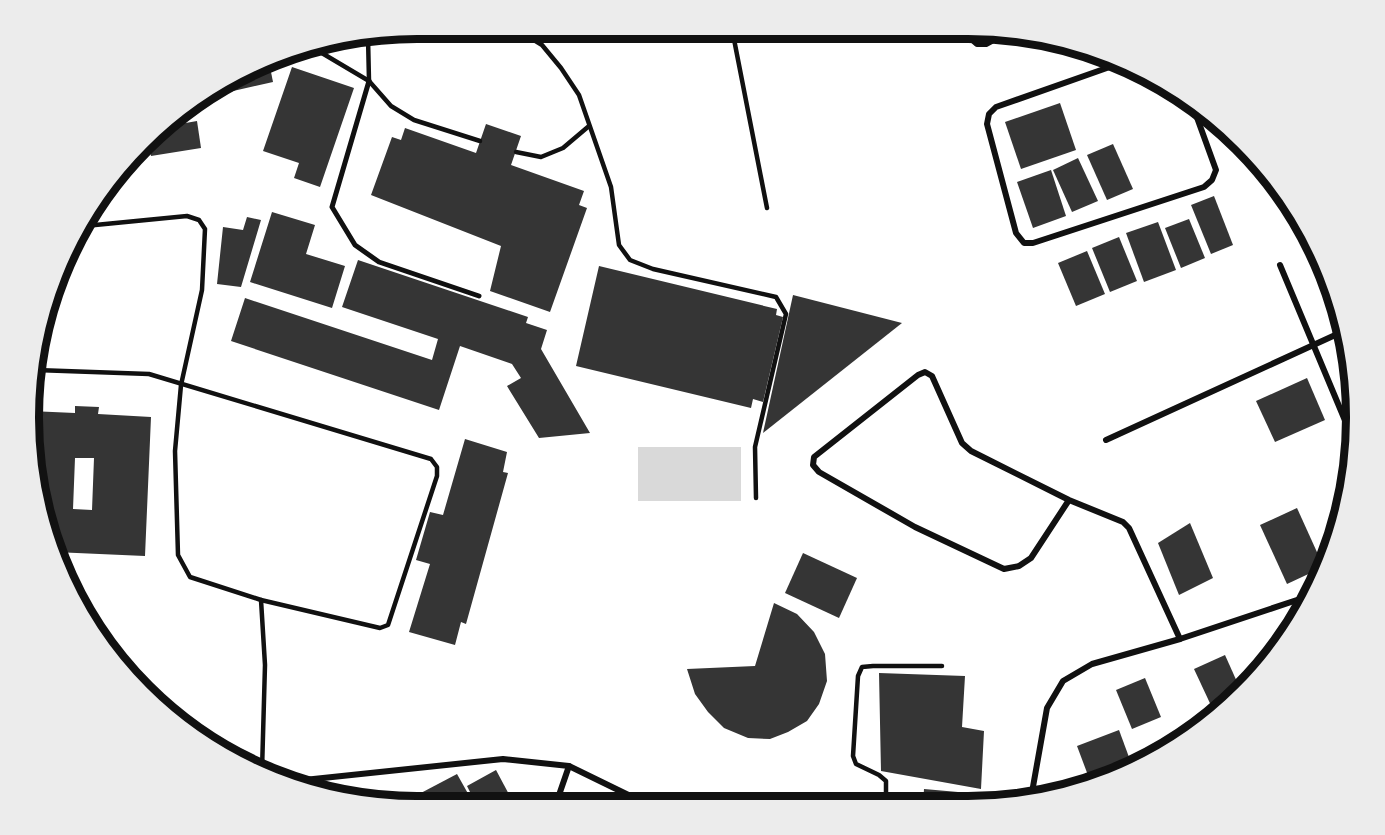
<svg xmlns="http://www.w3.org/2000/svg" width="1385" height="835" viewBox="0 0 1385 835" font-family="Quicksand,sans-serif">
	<rect width="100%" height="100%" fill="#fff"/>
	<rect fill="#d9d9d9" x="638" y="447" width="103" height="54"/>
	<g fill="#353535" fill-rule="evenodd">
		<path d="M269 62 273 82 220 94 219 88Z"/>
		<path d="M292 67 354 88 320 187 294 178 299 163 263 151Z"/>
		<path d="M1060 103 1076 150 1021 169 1005 122Z"/>
		<path d="M197 121 201 148 151 156 148 141 163 127Z"/>
		<path d="M486 124 521 136 511 165 584 191 579 205 587 208 550 312 490 291 501 246 371 195 392 137 401 140 405 128 476 153Z"/>
		<path d="M1113 144 1133 189 1107 200 1087 155Z"/>
		<path d="M1078 158 1098 201 1072 212 1053 170Z"/>
		<path d="M1051 170 1066 216 1033 228 1017 182Z"/>
		<path d="M1214 196 1233 245 1211 254 1191 205Z"/>
		<path d="M272 212 315 225 306 254 345 266 332 308 250 282Z"/>
		<path d="M247 217 261 220 241 287 217 284 223 227 243 230Z"/>
		<path d="M1189 219 1205 258 1181 268 1165 228Z"/>
		<path d="M1158 222 1176 270 1144 282 1126 233Z"/>
		<path d="M1119 237 1137 281 1110 292 1092 248Z"/>
		<path d="M1087 251 1105 294 1076 306 1058 263Z"/>
		<path d="M358 260 528 317 526 323 547 330 541 349 590 433 539 438 507 386 521 378 512 364 460 346 439 410 231 341 245 298 432 360 438 339 342 307Z"/>
		<path d="M599 266 777 309 776 315 783 317 763 402 753 399 751 408 576 366Z"/>
		<path d="M793 295 902 323 763 433Z"/>
		<path d="M1307 378 1325 420 1275 442 1256 401Z"/>
		<path d="M75 406 99 407 98 414 151 417 145 556 54 552 49 543 29 419 30 411 75 413ZM75 458H94L92 510 73 509Z"/>
		<path d="M465 439 507 452 503 472 508 473 466 624 461 622 455 645 409 632 430 564 416 560 430 512 443 515Z"/>
		<path d="M1297 508 1321 561 1317 570 1287 584 1260 525Z"/>
		<path d="M1190 523 1213 578 1179 595 1158 543Z"/>
		<path d="M803 553 857 578 839 618 785 593Z"/>
		<path d="M774 603 797 614 814 632 825 654 827 681 819 704 807 721 788 732 770 739 748 738 724 728 708 712 695 694 687 669 755 666Z"/>
		<path d="M1225 655 1242 693 1215 714 1194 669Z"/>
		<path d="M1267 663 1247 688 1241 675Z"/>
		<path d="M879 673 965 676 962 727 984 731 981 789 881 771Z"/>
		<path d="M1145 678 1161 717 1132 729 1116 690Z"/>
		<path d="M1119 730 1133 768 1092 786 1077 746Z"/>
		<path d="M496 770 513 802 507 806H477L467 786Z"/>
		<path d="M457 774 475 806H426L419 794Z"/>
		<path d="M924 789 992 795 991 806H923Z"/>
	</g>
	<g fill="none" stroke-linecap="round" stroke-linejoin="round">
		<g stroke="#111" stroke-width="4.5">
			<path d="M516 29 542 45 561 68 579 95 611 187 619 245 630 260 653 269 776 297 786 314 755 447 756 498"/>
			<path d="M732 29 767 208"/>
			<path d="M368 37 369 81 391 106 414 120 480 141"/>
			<path d="M310 46 369 81"/>
			<path d="M516 152 541 157 563 148 589 126"/>
			<path d="M85 226 187 216 199 220 205 229 202 290 181 385 175 451 178 555 190 577 261 600 265 665 262 771"/>
			<path d="M36 370 149 374 431 459 437 467V476L388 625 380 628 261 600"/>
			<path d="M886 806V781L879 775 856 764 853 756 858 676 862 667 873 666H942"/>
		</g>
		<path stroke="#111" stroke-width="5" d="M369 81 332 207 355 245 379 262 479 296"/>
		<g stroke="#111" stroke-width="6">
			<path d="M966 29 969 37 977 44H986L1008 32"/>
			<path d="M1121 63 996 107 989 114 987 124 1016 233 1024 243H1033L1204 187 1212 180 1216 170 1191 101"/>
			<path d="M1280 265 1349 430"/>
			<path d="M1106 440 1344 331"/>
			<path d="M1069 500 1031 558 1019 566 1004 569 915 527 819 472 813 465 814 457 918 375 925 372 932 376 962 443 971 451 1069 500 1123 522 1129 528 1180 639"/>
			<path d="M285 782 503 759 569 766 651 806"/>
			<path d="M1031 798 1047 708 1063 681 1092 664 1180 639 1306 597"/>
			<path d="M554 806 559 795 569 766"/>
		</g>
	</g>
	<path d="M0 0H1385V835H0ZM417 39H968A378 378 0 0 1 1346 417V418A378 378 0 0 1 968 796H417A378 378 0 0 1 39 418V417A378 378 0 0 1 417 39Z" fill="#ececec" fill-rule="evenodd"/>
	<path fill="none" stroke="#111" stroke-width="8" d="M417 39H968A378 378 0 0 1 1346 417V418A378 378 0 0 1 968 796H417A378 378 0 0 1 39 418V417A378 378 0 0 1 417 39Z"/>
</svg>
